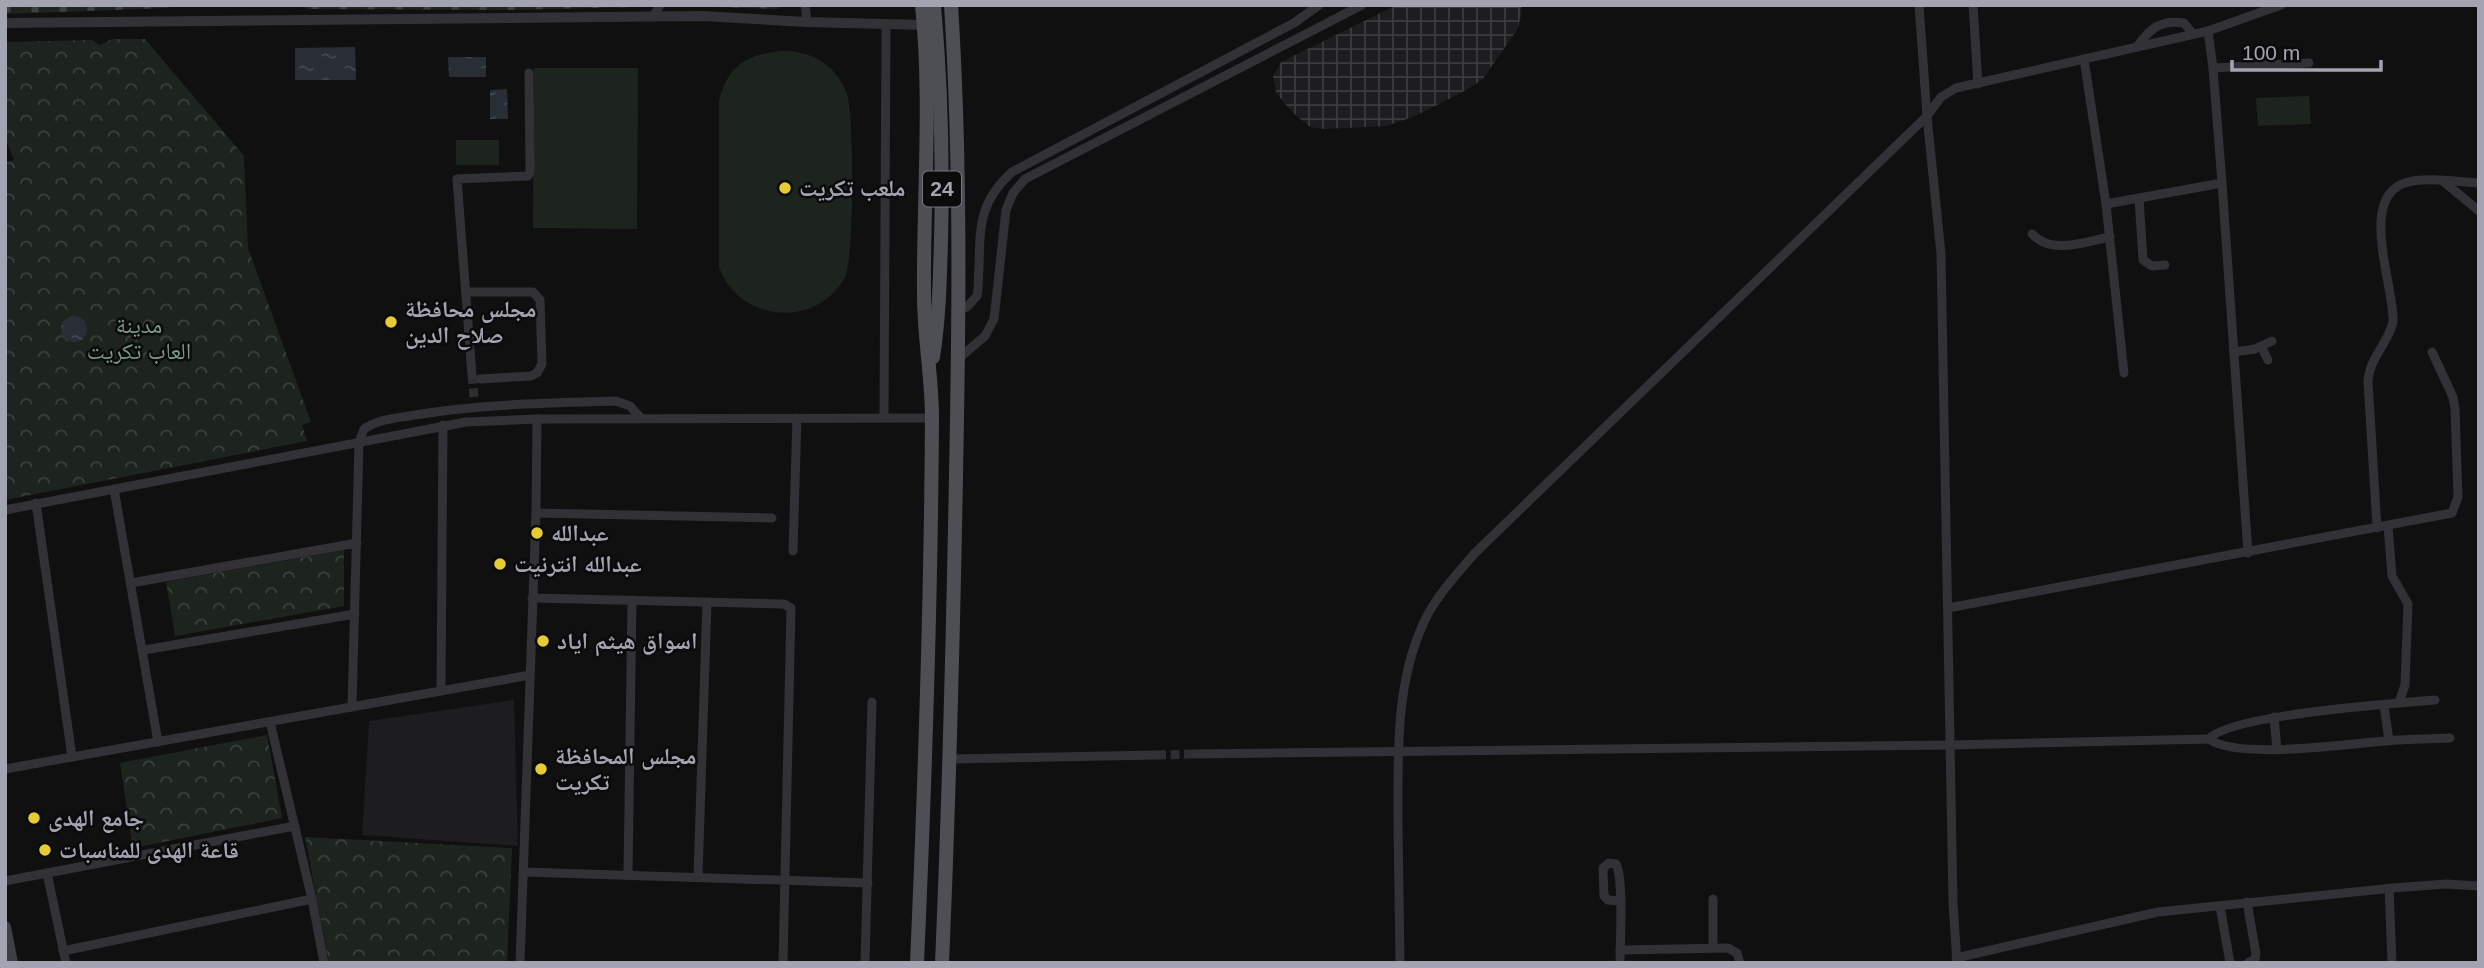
<svg xmlns="http://www.w3.org/2000/svg" width="2484" height="968" viewBox="0 0 2484 968" font-family="Helvetica,'Noto Naskh Arabic',sans-serif">
	<defs>
		<pattern id="industrial-grid" width="8" height="8" patternUnits="userSpaceOnUse" patternTransform="scale(1.75)"><rect width="8" height="8" fill="#1d1c1e"/><path d="M0 4h8M4 0v8" fill="none" stroke="#3b3a3c"/></pattern>
		<pattern id="cemetery-stones" width="16" height="16" patternUnits="userSpaceOnUse" patternTransform="scale(1.75)"><rect width="16" height="16" fill="#1d241e"/><path d="M2 7V4a2 2 0 0 1 4 0v3zM10 15v-3a2 2 0 0 1 4 0v3z" fill="#3b413c"/></pattern>
		<pattern id="park-crowns" width="20" height="18" patternUnits="userSpaceOnUse" patternTransform="scale(1.75)"><rect width="20" height="18" fill="#1d241e"/><path d="M2 6a3 3 0 1 1 6 0M12 15a3 3 0 1 1 6 0" fill="none" stroke="#3b413c"/></pattern>
		<pattern id="water-ripples" width="26" height="14" patternUnits="userSpaceOnUse" patternTransform="scale(1.75)"><rect width="26" height="14" fill="#292e36"/><path d="M2 4q2-2 4 0t4 0M15 11q2-2 4 0t4 0" fill="none" stroke="#454951"/></pattern>
	</defs>
	<rect width="100%" height="100%" fill="#101011"/>
	<path fill="#1d1c1e" d="M514 700 518 846 362 835 369 721Z"/>
	<path fill="url(#industrial-grid)" d="M1397 5H1521L1522 13 1517 30 1482 80 1461 93 1413 117 1386 126 1325 129 1310 127 1292 112 1276 93 1273 76 1281 62Z"/>
	<g fill="#1d241e">
		<path d="M783 51C812 51 834 64 846 91 855 110 854 259 845 277 817 329 739 323 719 267V102C727 65 748 54 783 51Z"/>
		<path d="M534 68H638L637 229 533 228Z"/>
		<path d="M2309 96 2311 124 2258 126 2256 98Z"/>
		<rect x="456" y="140" width="43" height="25"/>
	</g>
	<g fill="url(#cemetery-stones)">
		<path d="M5 5H170L168 8 5 14Z"/>
		<path d="M298 5H784L777 9 682 6 503 10 309 9Z"/>
	</g>
	<g fill="url(#park-crowns)">
		<path d="M112 39H145L244 156 248 248 311 422 302 425 307 441 5 500V163L14 160 5 137V42L92 40 100 45Z"/>
		<path d="M344 550V606L175 636 166 582Z"/>
		<path d="M267 735 282 818 133 848 120 763Z"/>
		<path d="M305 837 512 848 507 963H329Z"/>
	</g>
	<g fill="url(#water-ripples)">
		<path d="M355 47 356 80H295V48Z"/>
		<path d="M448 57H486V77H449Z"/>
		<path d="M507 89 508 119H490V90Z"/>
		<circle cx="74" cy="329" r="13"/>
	</g>
	<g fill="none" stroke-linecap="round" stroke-linejoin="round">
		<g stroke="#2d2e31" stroke-width="9" stroke-dasharray="9 4.5" stroke-linecap="butt">
			<path d="M472 375 474 397"/>
			<path d="M1157 755 1195 754"/>
		</g>
		<g stroke="#313136" stroke-width="9">
			<path d="M805 5 807 22"/>
			<path d="M1973 5 1978 84"/>
			<path d="M653 17 660 5"/>
			<path d="M2208 31 2213 68 2222 183 2248 553"/>
			<path d="M2137 47C2149 29 2161 19 2184 23L2192 33"/>
			<path d="M2084 59 2106 204 2124 373"/>
			<path d="M2213 68 2309 63"/>
			<path d="M2443 181 2479 211"/>
			<path d="M2139 198 2143 260 2152 266 2165 265"/>
			<path d="M2106 204 2222 183"/>
			<path d="M2032 234C2052 255 2084 242 2110 237"/>
			<path d="M466 292H533L540 300 542 364 537 373 531 376 480 379"/>
			<path d="M958 309 967 307 977 296C979 287 978 278 979 268 980 226 979 202 1012 172L1294 23 1319 5"/>
			<path d="M2261 346 2268 360"/>
			<path d="M2234 352 2255 349 2272 341"/>
			<path d="M958 359 985 336 994 319 1006 210 1013 193 1025 179 1362 5"/>
			<path d="M472 375 457 179 528 176 530 172 529 73"/>
			<path d="M884 417 886 25"/>
			<path d="M114 489 158 742"/>
			<path d="M36 503 72 757"/>
			<path d="M5 510 466 422 537 419 932 418"/>
			<path d="M536 513 772 518"/>
			<path d="M2388 526 2392 576 2408 604 2405 685 2399 703"/>
			<path d="M2377 528 2368 382C2369 358 2388 344 2393 322 2395 287 2356 195 2408 182 2430 177 2457 182 2479 183"/>
			<path d="M793 551 797 418"/>
			<path d="M131 583 357 543"/>
			<path d="M532 598 784 604 791 608 783 963"/>
			<path d="M1948 608 2452 513 2458 497 2455 409 2453 397 2432 352"/>
			<path d="M144 650 355 614"/>
			<path d="M441 691 443 425"/>
			<path d="M2384 705 2389 741"/>
			<path d="M352 707 359 442 364 429C378 419 398 418 415 415 481 404 549 403 616 401L630 406 641 418"/>
			<path d="M2274 717 2277 750"/>
			<path d="M270 722 312 899 324 963"/>
			<path d="M2209 739C2228 715 2397 703 2435 700"/>
			<path d="M1195 754 1951 745 2209 739C2237 760 2349 744 2385 741 2407 739 2429 739 2450 738"/>
			<path d="M951 759 1157 755"/>
			<path d="M5 769 530 675"/>
			<path d="M524 872 868 883"/>
			<path d="M47 873 66 963"/>
			<path d="M628 874 632 600"/>
			<path d="M698 876 707 602"/>
			<path d="M5 881 295 826"/>
			<path d="M2389 888 2392 963"/>
			<path d="M1713 899V948"/>
			<path d="M1620 901 1608 900 1604 896 1603 868 1609 863 1616 864C1624 878 1620 943 1620 963"/>
			<path d="M2247 902 2256 954 2255 959 2248 963"/>
			<path d="M2220 906 2230 963"/>
			<path d="M1620 950 1728 948 1737 953 1740 963"/>
			<path d="M63 951 312 899"/>
			<path d="M1956 958 2158 912 2393 888 2446 884 2479 886"/>
			<path d="M520 963 536 513 537 419"/>
			<path d="M865 963 872 702"/>
			<path d="M1400 963C1399 916 1399 869 1398 823 1398 756 1395 684 1424 622 1436 596 1457 574 1475 553L1927 116 1919 5"/>
			<path d="M1957 963 1953 903 1941 254 1927 116 1941 97 1956 88 2208 31 2281 5"/>
		</g>
		<path stroke="#313136" stroke-width="10" d="M5 23 702 16 807 22 924 25"/>
		<path stroke="#3f4046" stroke-width="12" d="M5 927 12 963"/>
		<g stroke="#4e4e55" stroke-width="14">
			<path d="M933 357C939 318 940 279 941 240 943 161 941 84 934 5"/>
			<path d="M917 963C925 781 931 599 932 418 932 377 924 337 924 296 923 199 932 102 922 5"/>
			<path d="M942 963C949 801 953 638 956 476 959 319 961 162 951 5"/>
		</g>
	</g>
	<g fill="#e6cb33" stroke="#0b0b0c" stroke-width="2.5">
		<circle cx="785" cy="188" r="7"/>
		<circle cx="391" cy="322" r="7"/>
		<circle cx="537" cy="533" r="7"/>
		<circle cx="500" cy="564" r="7"/>
		<circle cx="543" cy="641" r="7"/>
		<circle cx="541" cy="769" r="7"/>
		<circle cx="34" cy="818" r="7"/>
		<circle cx="45" cy="850" r="7"/>
	</g>
	<g text-anchor="middle" stroke-width="5" stroke-linejoin="round" paint-order="stroke">
		<rect fill="#0b0b0c" stroke="#757680" stroke-width="2" x="923" y="171.5" width="38" height="35" rx="5"/>
		<g font-size="21" font-weight="bold" fill="#a2a4b1">
			<text x="942" y="196">24</text>
		</g>
		<g font-size="23" font-weight="bold" fill="#a2a4b1" stroke="#0b0b0c" text-anchor="start">
			<text x="799" y="196">ملعب تكريت</text>
			<text x="405" y="317">مجلس محافظة<tspan x="405" dy="26">صلاح الدين</tspan></text>
			<text x="551" y="541">عبدالله</text>
			<text x="514" y="572">عبدالله انترنيت</text>
			<text x="557" y="649">اسواق هيثم اياد</text>
			<text x="555" y="764">مجلس المحافظة<tspan x="555" dy="26">تكريت</tspan></text>
			<text x="48" y="826">جامع الهدى</text>
			<text x="59" y="858">قاعة الهدى للمناسبات</text>
		</g>
		<g font-size="23" fill="#7a9c82" stroke="#0b0b0c">
			<text x="139" y="333">مدينة<tspan x="139" dy="26">العاب تكريت</tspan></text>
		</g>
	</g>
	<rect width="2484" height="968" fill="none" stroke="#a2a4b1" stroke-width="14"/>
	<path d="M2232 60v10h149v-10" fill="none" stroke="#a2a4b1" stroke-width="3.5"/>
	<text x="2242" y="60" font-size="21" fill="#a2a4b1" stroke="#0b0b0c" stroke-width="5" paint-order="stroke">100 m</text>
</svg>
